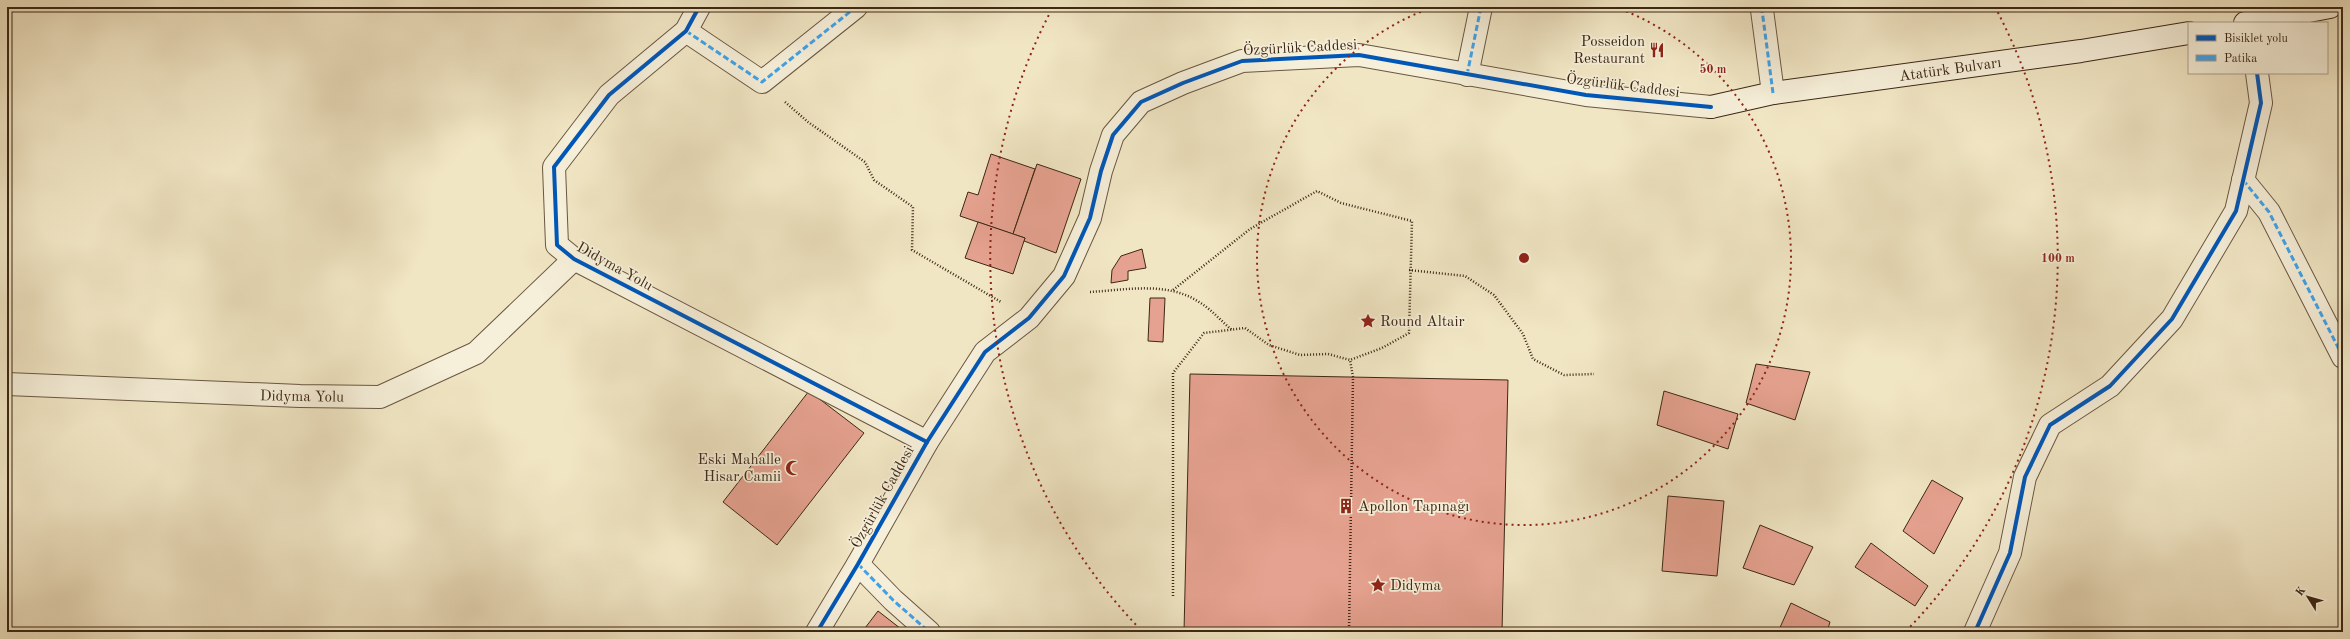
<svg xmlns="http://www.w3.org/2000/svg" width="2350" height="639" viewBox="0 0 2350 639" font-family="'Old Standard TT',serif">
	<rect width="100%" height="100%" fill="#f1e6c4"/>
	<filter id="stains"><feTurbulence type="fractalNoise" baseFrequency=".005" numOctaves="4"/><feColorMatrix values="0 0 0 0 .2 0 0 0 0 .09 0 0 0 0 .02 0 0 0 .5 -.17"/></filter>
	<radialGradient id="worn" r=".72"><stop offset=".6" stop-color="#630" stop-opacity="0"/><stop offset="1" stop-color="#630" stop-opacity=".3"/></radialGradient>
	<g fill="#e6a290" stroke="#3c2715">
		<path d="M991 154 1035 169 1013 234 960 216 968 192 978 195Z"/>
		<path d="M1037 164 1081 179 1056 253 1024 241 1025 238 1013 234Z"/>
		<path d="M978 222 1025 238 1013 274 965 258Z"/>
		<path d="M1142 249 1146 268 1128 271V280L1111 283 1112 270 1121 256Z"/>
		<path d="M1150 298H1165L1163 342 1148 341Z"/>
		<path d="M1756 364 1810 372 1795 420 1746 403Z"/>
		<path d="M1190 374 1508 380 1502 632H1184Z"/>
		<path d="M809 391 864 433 777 545 723 502Z"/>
		<path d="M1664 391 1738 414 1728 449 1657 425Z"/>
		<path d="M1932 480 1963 498 1934 554 1903 531Z"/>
		<path d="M1668 496 1724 501 1717 576 1662 571Z"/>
		<path d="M1760 525 1813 547 1794 585 1743 568Z"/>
		<path d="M1871 543 1928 586 1915 606 1855 567Z"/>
		<path d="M1791 603 1830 622 1827 632H1778Z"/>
		<path d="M878 611 905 632H862Z"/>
	</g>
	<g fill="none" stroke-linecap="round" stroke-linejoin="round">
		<g stroke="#695741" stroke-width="24">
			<g id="street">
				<path d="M699 7 686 31 609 95 554 167 557 245 574 259 927 442"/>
				<path d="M1763 7 1762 10 1773 93"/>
				<path d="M686 31 762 82 856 7"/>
				<path d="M1467 75 1481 7"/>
				<path d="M2243 180 2269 212 2343 357"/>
				<path d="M7 384 300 396 380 397 476 353 574 259"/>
				<path d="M858 564 893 600 929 632"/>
				<path d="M817 632 858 564 927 442 985 352 1029 318 1064 276 1090 218 1101 171 1113 135 1141 102 1183 83 1242 61 1359 55 1586 95 1711 107"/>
				<path d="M1975 632 2010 553 2025 477 2050 425 2110 386 2172 319 2236 211 2261 103 2257 73"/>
			</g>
		</g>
		<g stroke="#3c2715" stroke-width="24">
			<g id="secondary">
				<path d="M2245 23 2330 7"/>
				<path d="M1711 107 1773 93 2081 51 2189 33"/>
			</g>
		</g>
		<g stroke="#3c2715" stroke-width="2.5" stroke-dasharray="1 2" stroke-linecap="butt">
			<path d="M785 102 808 122 865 162 874 180 913 207 912 250 1001 302"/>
			<path d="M1409 270 1465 276 1494 295 1523 334 1533 359 1564 375 1594 374"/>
			<path d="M1090 292C1126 290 1167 281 1199 302 1211 309 1221 321 1232 330"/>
			<path d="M1173 596V373L1204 333 1245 328 1269 345 1300 355 1328 354 1350 360 1382 348 1409 333 1412 221 1341 203 1317 191 1250 229 1173 290"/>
			<path d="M1349 632 1353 377 1350 360"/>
		</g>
		<use href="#street" stroke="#f6efd9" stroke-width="22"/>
		<use href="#secondary" stroke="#f6efd9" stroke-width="22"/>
		<g stroke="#3fa2ea" stroke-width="3" stroke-dasharray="6 3" stroke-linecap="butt">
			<path d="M1763 7 1762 10 1773 93"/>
			<path d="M2251 22V23"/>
			<path d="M686 31 762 82 856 7"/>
			<path d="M1467 75 1481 7"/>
			<path d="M2243 180 2269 212 2343 357"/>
			<path d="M858 564 893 600 929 632"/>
		</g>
		<g stroke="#f6efd9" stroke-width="6">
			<g id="cycleway">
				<path d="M699 7 686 31 609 95 554 167 557 245 574 259 927 442"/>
				<path d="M817 632 858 564 927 442 985 352 1029 318 1064 276 1090 218 1101 171 1113 135 1141 102 1183 83 1242 61 1359 55 1586 95 1711 107"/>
				<path d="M1975 632 2010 553 2025 477 2050 425 2110 386 2172 319 2236 211 2261 103 2257 73"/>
			</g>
		</g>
		<use href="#cycleway" stroke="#0057b8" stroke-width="4"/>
	</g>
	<g fill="none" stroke="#8f2418" stroke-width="2" stroke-dasharray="2 4">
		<path d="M1615 7A267 267 0 1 1 1433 7"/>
		<path d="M1140 629A534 534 0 0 1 1053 7M1995 7A534 534 0 0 1 1908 629"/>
	</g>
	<defs>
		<g id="restaurant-bare" transform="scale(1.2)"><path d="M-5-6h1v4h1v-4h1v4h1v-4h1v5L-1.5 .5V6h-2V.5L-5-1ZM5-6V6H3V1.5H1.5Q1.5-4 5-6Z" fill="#8f2418" stroke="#f6efd9" stroke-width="2.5" paint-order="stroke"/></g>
		<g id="sight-bare" transform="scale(1.2)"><path d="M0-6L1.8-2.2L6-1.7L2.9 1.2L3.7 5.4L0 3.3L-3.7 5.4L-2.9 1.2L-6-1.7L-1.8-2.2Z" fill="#8f2418" stroke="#f6efd9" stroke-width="2.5" paint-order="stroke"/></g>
		<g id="mosque-bare" transform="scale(1.2)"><path d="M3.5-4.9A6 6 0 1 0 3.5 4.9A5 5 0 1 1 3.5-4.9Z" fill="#8f2418" stroke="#f6efd9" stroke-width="2.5" paint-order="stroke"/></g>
		<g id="building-bare" transform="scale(1.2)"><path d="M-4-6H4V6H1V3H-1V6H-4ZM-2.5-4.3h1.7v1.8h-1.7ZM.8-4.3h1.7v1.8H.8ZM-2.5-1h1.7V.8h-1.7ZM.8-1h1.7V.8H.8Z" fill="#8f2418" stroke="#f6efd9" stroke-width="2.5" paint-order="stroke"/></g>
	</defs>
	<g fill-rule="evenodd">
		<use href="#restaurant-bare" x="1657" y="50"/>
		<use href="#sight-bare" x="1368" y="321"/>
		<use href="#mosque-bare" x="793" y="468"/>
		<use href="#building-bare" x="1346" y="506"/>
		<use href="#sight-bare" x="1378" y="585"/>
	</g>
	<g text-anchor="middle" stroke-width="3.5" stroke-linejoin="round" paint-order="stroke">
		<g font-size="15" fill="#3c2715" stroke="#f6efd9" text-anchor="start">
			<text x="1645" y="46" text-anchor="end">Posseidon<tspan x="1645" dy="17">Restaurant</tspan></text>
			<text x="1380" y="326">Round Altair</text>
			<text x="781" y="464" text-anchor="end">Eski Mahalle<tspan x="781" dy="17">Hisar Camii</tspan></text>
			<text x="1358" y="511">Apollon Tapınağı</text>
			<text x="1390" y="590">Didyma</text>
		</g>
		<g font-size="15" fill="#3c2715" stroke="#f6efd9">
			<text transform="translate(1300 47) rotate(-3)" y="5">Özgürlük Caddesi</text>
			<text transform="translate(1950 69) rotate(-8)" y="5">Atatürk Bulvarı</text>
			<text transform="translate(1623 85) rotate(7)" y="5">Özgürlük Caddesi</text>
			<text transform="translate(615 266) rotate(29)" y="5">Didyma Yolu</text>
			<text transform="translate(302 396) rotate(1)" y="5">Didyma Yolu</text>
			<text transform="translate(882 497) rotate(-61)" y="5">Özgürlük Caddesi</text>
		</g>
	</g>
	<circle cx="1524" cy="258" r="6" fill="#8f2418" stroke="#f6efd9" stroke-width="2"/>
	<g font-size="12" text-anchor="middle" font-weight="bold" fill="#8f2418" stroke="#f6efd9" stroke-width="3.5" stroke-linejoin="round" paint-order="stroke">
		<text x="1713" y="73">50 m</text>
		<text x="2058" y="262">100 m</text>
	</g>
	<rect width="2350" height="639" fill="none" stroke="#f1e6c4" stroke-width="24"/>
	<rect x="8" y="8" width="2334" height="623" fill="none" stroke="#3c2715" stroke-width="2"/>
	<rect x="12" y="12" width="2326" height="615" fill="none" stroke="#3c2715"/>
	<rect x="2188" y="22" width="140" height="52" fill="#f6efd9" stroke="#ac9f8b"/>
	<rect x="2196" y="35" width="20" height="6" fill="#0057b8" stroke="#ac9f8b"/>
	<text x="2224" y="42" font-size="12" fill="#3c2715">Bisiklet yolu</text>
	<rect x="2196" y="55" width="20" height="6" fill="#3fa2ea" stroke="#ac9f8b"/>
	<text x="2224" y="62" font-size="12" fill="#3c2715">Patika</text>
	<g transform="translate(2308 597) rotate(307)" stroke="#f6efd9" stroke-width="3" paint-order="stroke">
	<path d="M0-3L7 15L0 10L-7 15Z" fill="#3c2715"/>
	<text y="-6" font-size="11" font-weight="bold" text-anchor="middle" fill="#3c2715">K</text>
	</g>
	<rect width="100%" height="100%" filter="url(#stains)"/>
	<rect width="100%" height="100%" fill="url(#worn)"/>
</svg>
